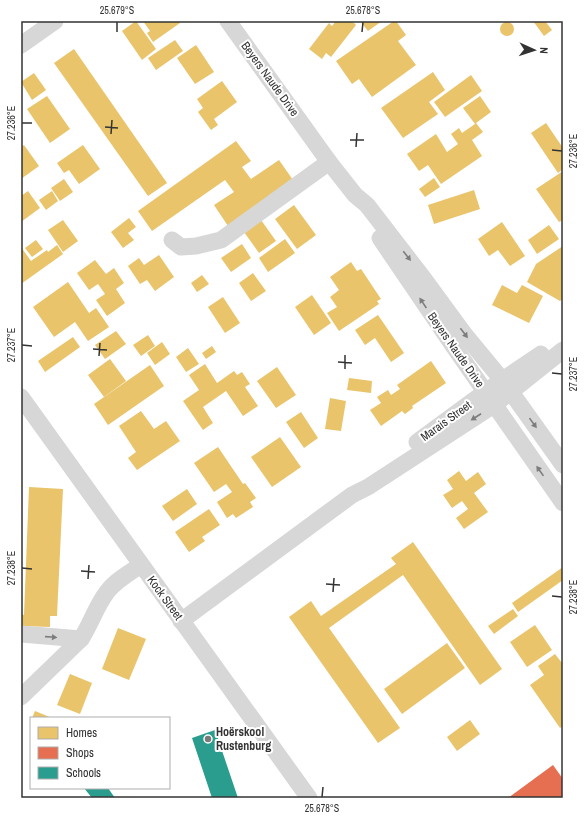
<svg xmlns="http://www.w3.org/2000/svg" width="584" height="819" viewBox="0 0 584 819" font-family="'Archivo Narrow',sans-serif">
	<rect width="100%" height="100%" fill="#fff"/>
	<g fill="#e9c46a">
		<path d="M136 21 156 49 142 60 122 31Z"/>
		<path d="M143 21H179L180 23 153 42 147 33 150 31Z"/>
		<path d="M336 21H352L356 25 331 57 326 53 322 59 309 49 329 23 332 26Z"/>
		<path d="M360 21H382L368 31Z"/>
		<path d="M394 21H396L406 35 398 41 416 65 372 97 359 79 352 84 336 61Z"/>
		<path d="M533 21H545L552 30 544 36Z"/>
		<circle cx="507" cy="29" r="7"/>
		<path d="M175 40 183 51 156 70 148 58Z"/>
		<path d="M196 45 214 72 195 84 177 58Z"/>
		<path d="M74 49 167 183 148 196 54 63Z"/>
		<path d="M433 72 445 90 429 102 438 114 403 138 381 108Z"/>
		<path d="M34 73 46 90 32 100 21 82Z"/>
		<path d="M471 75 482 91 445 117 434 102Z"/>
		<path d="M222 81 237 102 214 119 218 125 211 130 198 112 203 108 197 99Z"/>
		<path d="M47 96 70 129 50 143 27 109Z"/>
		<path d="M480 96 491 112 476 123 483 132 472 140 482 156 441 184 428 165 419 171 407 154 436 134 447 152 458 144 451 134 459 128 462 133 475 124 463 108Z"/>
		<path d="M546 123 563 148V169L558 173 531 133Z"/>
		<path d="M236 141 251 161 242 167 251 179 279 160 293 180 228 226 214 205 234 192 225 180 152 231 138 211Z"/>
		<path d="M24 145 39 166 21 179V147Z"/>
		<path d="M83 145 100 169 79 184 69 170 64 173 57 163Z"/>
		<path d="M563 171V220L559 222 536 189Z"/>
		<path d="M434 178 440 187 425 197 419 189Z"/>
		<path d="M64 179 73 192 60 201 51 188Z"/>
		<path d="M474 190 480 209 434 224 428 205Z"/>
		<path d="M28 191 40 208 21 222V196Z"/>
		<path d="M52 191 58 201 46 210 39 200Z"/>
		<path d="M294 205 316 235 297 249 275 219Z"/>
		<path d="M129 218 136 227 128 233 134 240 123 248 111 232Z"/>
		<path d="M63 220 78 241 63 252 48 230Z"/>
		<path d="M261 220 276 241 259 253 244 232Z"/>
		<path d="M502 222 525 256 510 266 498 250 489 256 478 239Z"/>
		<path d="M549 225 559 239 537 254 528 240Z"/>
		<path d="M285 239 295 253 268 272 259 258Z"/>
		<path d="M36 240 43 249 32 257 25 248Z"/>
		<path d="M242 244 251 258 231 272 221 258Z"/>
		<path d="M57 245 63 254 21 284V247L31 261 47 250 48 252Z"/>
		<path d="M563 246V299L560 301 527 282 536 264Z"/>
		<path d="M159 255 174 277 155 291 147 280 140 284 128 266 139 258 144 265Z"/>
		<path d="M95 260 106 274 114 268 124 283 116 289 125 303 107 316 96 300 105 294 98 284 89 290 77 273Z"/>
		<path d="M351 262 357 271 361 269 381 299 377 301 379 304 339 331 327 313 337 307 330 297 339 290 330 277Z"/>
		<path d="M253 273 266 291 251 301 239 283Z"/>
		<path d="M202 275 209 284 197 292 191 283Z"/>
		<path d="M68 282 89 313 96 308 109 327 88 341 75 322 54 337 33 307Z"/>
		<path d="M502 285 517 293 522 285 543 296 529 323 492 305Z"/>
		<path d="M312 295 331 323 314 335 295 307Z"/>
		<path d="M223 297 240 323 225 333 208 307Z"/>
		<path d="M378 315 404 353 391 362 375 338 365 345 355 330Z"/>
		<path d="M116 331 126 344 105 359 95 345Z"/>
		<path d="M148 335 155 346 141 356 133 345Z"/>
		<path d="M73 337 80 347 45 372 38 361Z"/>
		<path d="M162 342 170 354 155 365 147 353Z"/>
		<path d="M212 346 216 352 206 359 202 353Z"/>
		<path d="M188 348 199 364 186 372 176 357Z"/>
		<path d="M110 359 126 381 104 397 88 375Z"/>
		<path d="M431 361 446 383 412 406 413 408 405 414 402 411 381 426 370 410 381 403 377 397 388 390 391 395 400 389 397 385Z"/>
		<path d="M205 364 217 383 234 371 237 375 242 372 250 384 245 387 258 406 243 416 226 391 203 407 213 423 203 430 183 401 199 390 189 375Z"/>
		<path d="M150 365 164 386 108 425 94 404Z"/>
		<path d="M277 367 296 395 276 408 257 381Z"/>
		<path d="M349 378 372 381 371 393 347 390Z"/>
		<path d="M330 398 346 401 341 431 325 429Z"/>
		<path d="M141 411 154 429 166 421 180 441 137 470 128 458 136 452 119 426Z"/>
		<path d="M301 412 318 438 304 448 286 422Z"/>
		<path d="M280 437 301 467 272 487 251 457Z"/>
		<path d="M218 447 243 484 245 483 256 498 250 502 253 507 236 518 233 514 227 518 217 502 232 492 226 484 214 492 194 463Z"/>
		<path d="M459 471 466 481 478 472 486 484 474 493 488 512 464 529 456 518 468 509 462 501 452 508 443 495 453 489 447 480Z"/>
		<path d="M29 487 63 489 57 616H50V627L21 626V614L24 615Z"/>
		<path d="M187 489 197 504 173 521 162 506Z"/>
		<path d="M209 509 220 525 202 537 205 541 189 552 175 532Z"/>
		<path d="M413 542 502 669 480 685 403 575 329 628 400 728 378 743 289 617 311 601 321 616 396 564 391 558Z"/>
		<path d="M563 567V580L518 612 512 603Z"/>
		<path d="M513 609 518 616 494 634 488 626Z"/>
		<path d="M535 625 552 650 527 667 510 642Z"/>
		<path d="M118 628 146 639 129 680 102 669Z"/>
		<path d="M447 643 465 668 402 714 384 689Z"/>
		<path d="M555 654 562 663 563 662V726L560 728 530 685 544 675 538 666Z"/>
		<path d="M70 674 92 683 80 714 57 705Z"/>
		<path d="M35 711 52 718H32Z"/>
		<path d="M470 720 480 734 457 751 447 737Z"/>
	</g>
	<path fill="#e76f51" d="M553 765 563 779V798H508Z"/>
	<g fill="#2a9d8f">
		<path d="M215 730 238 798H212L192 738Z"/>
		<path d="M84 788H108L115 798H92Z"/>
	</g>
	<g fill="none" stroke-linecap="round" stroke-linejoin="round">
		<g stroke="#d7d7d7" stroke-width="17">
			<path d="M228 21 329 162 355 195 367 205 424 279 465 335 503 381 563 465"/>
			<path d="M21 45 55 21"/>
			<path d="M380 238 454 347 563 503"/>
			<path d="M172 240 181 247 196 246 221 240 329 162"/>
			<path d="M21 397 309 798"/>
			<path d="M417 442 485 392 541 354"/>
			<path d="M181 621 352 495 368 487 494 405 563 350"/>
			<path d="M21 634 81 639"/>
			<path d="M21 697 81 639C91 624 96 606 107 592 115 581 129 573 141 565"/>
		</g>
	</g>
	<defs><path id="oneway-solid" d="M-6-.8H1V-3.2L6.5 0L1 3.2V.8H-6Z"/></defs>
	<g fill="#7d7d7d">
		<use href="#oneway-solid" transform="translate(407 256) rotate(52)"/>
		<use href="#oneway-solid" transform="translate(423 303) rotate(-124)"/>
		<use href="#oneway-solid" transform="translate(464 333) rotate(53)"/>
		<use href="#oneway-solid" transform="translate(476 417) rotate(147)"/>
		<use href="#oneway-solid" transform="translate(533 423) rotate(54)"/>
		<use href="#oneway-solid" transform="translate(540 471) rotate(-125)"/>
		<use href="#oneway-solid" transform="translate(51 637) rotate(4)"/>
	</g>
	<path fill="none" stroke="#333" stroke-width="1.5" d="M117 32V22M362 32 363 22M22 123H32M105 127 118 128M111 134 112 120M350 140H364M356 147 357 133M552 150 562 151M22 345 32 346M93 349 107 350M99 356 100 343M338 362 352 363M345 369V355M552 373 562 374M22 568 32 569M81 571 95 572M88 579 89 565M326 584 340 585M333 592 334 578M552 596 562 597M322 797 323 787"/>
	<circle fill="#7a7a7a" stroke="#fff" stroke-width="1.5" cx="208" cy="739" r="4"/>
	<g text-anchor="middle" stroke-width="4" stroke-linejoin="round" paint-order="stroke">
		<g font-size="12" fill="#333" stroke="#fff">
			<text transform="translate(270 79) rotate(54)" y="4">Beyers Naude Drive</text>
			<text transform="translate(456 350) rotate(55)" y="4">Beyers Naude Drive</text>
			<text transform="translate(446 421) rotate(-36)" y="4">Marais Street</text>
			<text transform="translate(165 598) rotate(54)" y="4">Kock Street</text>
		</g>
		<g font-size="12" font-weight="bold" fill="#333" stroke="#fff" text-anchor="start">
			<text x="216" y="736">Hoërskool<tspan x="216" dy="14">Rustenburg</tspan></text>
		</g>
	</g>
	<rect width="584" height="819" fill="none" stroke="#ffffff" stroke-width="44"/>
	<rect x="30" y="717" width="140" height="72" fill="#ffffff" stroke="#adadad"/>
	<rect x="38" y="727" width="20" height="12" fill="#e9c46a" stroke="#adadad"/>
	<text x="66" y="737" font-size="12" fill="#333333">Homes</text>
	<rect x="38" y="747" width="20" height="12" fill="#e76f51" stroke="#adadad"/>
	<text x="66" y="757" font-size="12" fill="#333333">Shops</text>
	<rect x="38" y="767" width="20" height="12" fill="#2a9d8f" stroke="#adadad"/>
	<text x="66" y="777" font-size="12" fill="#333333">Schools</text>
	<g transform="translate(534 50) rotate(93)" stroke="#ffffff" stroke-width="3" paint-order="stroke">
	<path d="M0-3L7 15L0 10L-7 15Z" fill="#333333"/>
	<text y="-6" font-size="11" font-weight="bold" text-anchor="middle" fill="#333333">N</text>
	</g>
	<rect x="22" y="22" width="540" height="775" fill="none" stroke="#333" stroke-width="1.5"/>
	<g font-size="10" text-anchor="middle" fill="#333">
		<text x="117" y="14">25.679°S</text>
		<text x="363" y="14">25.678°S</text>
		<text transform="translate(11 123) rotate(-90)" y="4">27.236°E</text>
		<text transform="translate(573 151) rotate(-90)" y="4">27.236°E</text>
		<text transform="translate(11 345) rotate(-90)" y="4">27.237°E</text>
		<text transform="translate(573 374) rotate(-90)" y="4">27.237°E</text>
		<text transform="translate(11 568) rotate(-90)" y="4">27.238°E</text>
		<text transform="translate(573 597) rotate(-90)" y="4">27.238°E</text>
		<text x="322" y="812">25.678°S</text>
	</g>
</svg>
